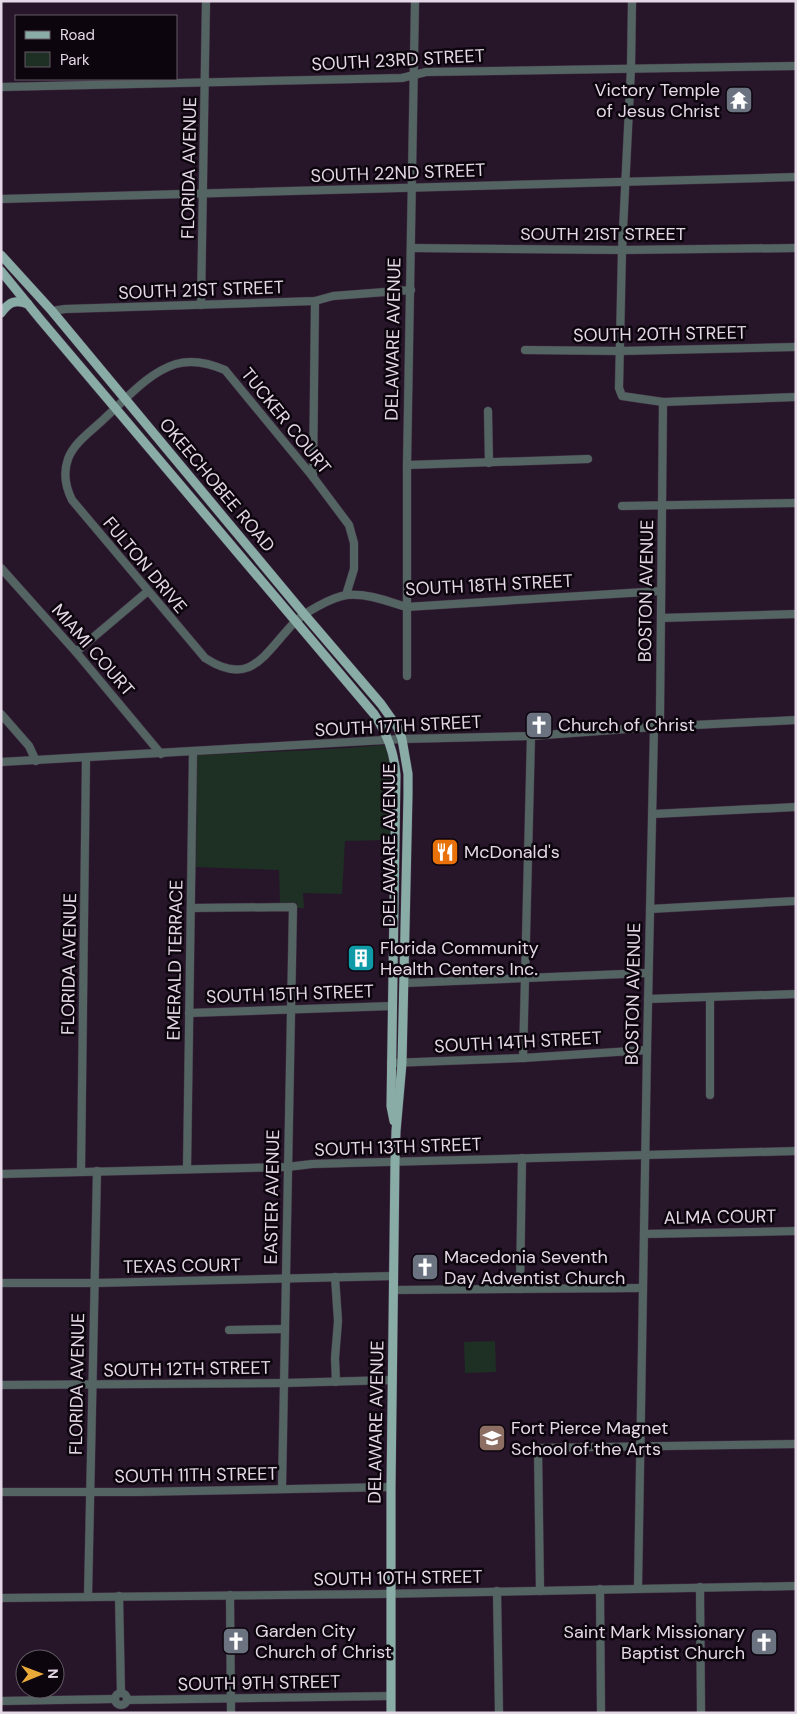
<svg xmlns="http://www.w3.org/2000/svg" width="797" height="1714" viewBox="0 0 797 1714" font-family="'DM Sans',sans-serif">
	<rect width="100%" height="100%" fill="#27162a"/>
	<g fill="#1e2f24">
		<path d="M382 745 388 747 392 775 391 840 345 841 342 894 303 893 304 908H297V903H280L279 870 196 867 197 755C259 752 320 751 382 745Z"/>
		<path d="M495 1341 496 1372 465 1373 464 1342Z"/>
	</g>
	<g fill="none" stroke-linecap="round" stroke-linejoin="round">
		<g stroke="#413144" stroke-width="9">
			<g id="minor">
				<path d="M632 1 631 68 622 250 619 388 622 396 663 402 796 397"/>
				<path d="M1 87 402 78 426 72 796 66"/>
				<path d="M1 199 796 177"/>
				<path d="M411 248 622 250 796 248"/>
				<path d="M201 305 206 1"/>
				<path d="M52 311 65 309 315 301 333 296 411 290"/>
				<path d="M525 350 620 351 796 347"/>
				<path d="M488 411 489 463"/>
				<path d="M407 465 588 459"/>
				<path d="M313 477 315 301"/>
				<path d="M622 506 796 503"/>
				<path d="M1 568 76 652 161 754"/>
				<path d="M346 595 354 569V543L349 525 313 477 225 370C209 363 193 359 176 364 149 372 126 399 106 417 93 430 74 442 68 459 63 473 66 488 72 500L205 658C251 688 264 654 293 624 303 613 332 597 347 595 367 593 387 601 406 607L661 591"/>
				<path d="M661 618 796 614"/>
				<path d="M76 652 148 591"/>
				<path d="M407 676V465L415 1"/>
				<path d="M1 714 29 746 36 761"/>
				<path d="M1 762 402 739 531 736 654 727 796 720"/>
				<path d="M653 814 796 807"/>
				<path d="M191 908 293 907 282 1488"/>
				<path d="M650 909 796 901"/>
				<path d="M405 983 648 973"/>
				<path d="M648 999 796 994"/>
				<path d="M189 1013 392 1006"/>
				<path d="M523 1058 531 736"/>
				<path d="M391 1063 523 1058 647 1050"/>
				<path d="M710 1095V997"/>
				<path d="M187 1169 193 752"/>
				<path d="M81 1171 86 758"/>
				<path d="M1 1174 287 1167 312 1164 347 1163 796 1151"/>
				<path d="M644 1234 796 1231"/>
				<path d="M335 1277 338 1321 335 1358 336 1382"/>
				<path d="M1 1283H95L394 1276"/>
				<path d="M520 1289 522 1158"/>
				<path d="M394 1290 643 1288"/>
				<path d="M229 1330 285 1329"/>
				<path d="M1 1385 284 1383 392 1380"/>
				<path d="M1 1492H137L391 1487"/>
				<path d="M700 1587 701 1713"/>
				<path d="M638 1588 647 1050 654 727 660 717 663 402"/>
				<path d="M600 1589 601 1713"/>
				<path d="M497 1591 499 1713"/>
				<path d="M540 1591 538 1448 796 1444"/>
				<path d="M230 1595 231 1713"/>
				<path d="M119 1596 121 1693"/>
				<path d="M88 1597 97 1171"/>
				<path d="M1 1598 380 1594 796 1586"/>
				<circle cx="121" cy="1699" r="6"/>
				<path d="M127 1700 391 1696"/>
				<path d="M1 1701 114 1699"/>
			</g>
		</g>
		<g stroke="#413144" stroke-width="10">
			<g id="major">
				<path d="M1 255 52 311 304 614 381 704 398 728 402 739 408 774V795L402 1063 396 1131 395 1162 391 1487V1713"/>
				<path d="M1 271 40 319 374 714C387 734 394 751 396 775L391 1106 394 1121"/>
				<path d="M1 313C9 302 15 299 28 304"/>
			</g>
		</g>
		<use href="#minor" stroke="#546462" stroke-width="8"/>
		<use href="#major" stroke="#89aca7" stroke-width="9"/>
	</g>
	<defs>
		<g id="temple-square" transform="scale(1.4375)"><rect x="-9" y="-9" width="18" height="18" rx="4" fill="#6b7280" stroke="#0c050d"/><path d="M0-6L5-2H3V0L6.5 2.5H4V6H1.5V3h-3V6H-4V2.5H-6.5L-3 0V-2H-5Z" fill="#fff"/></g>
		<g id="church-square" transform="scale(1.4375)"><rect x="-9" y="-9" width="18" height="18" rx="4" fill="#6b7280" stroke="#0c050d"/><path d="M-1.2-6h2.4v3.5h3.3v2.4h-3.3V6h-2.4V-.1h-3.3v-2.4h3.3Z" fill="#fff"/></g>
		<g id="restaurant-square" transform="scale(1.4375)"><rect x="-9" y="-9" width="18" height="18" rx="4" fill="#e8710a" stroke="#0c050d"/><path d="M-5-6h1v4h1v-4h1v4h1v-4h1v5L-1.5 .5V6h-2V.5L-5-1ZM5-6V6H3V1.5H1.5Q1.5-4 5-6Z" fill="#fff"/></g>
		<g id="building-square" transform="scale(1.4375)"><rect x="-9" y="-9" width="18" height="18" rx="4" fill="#0f9aa8" stroke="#0c050d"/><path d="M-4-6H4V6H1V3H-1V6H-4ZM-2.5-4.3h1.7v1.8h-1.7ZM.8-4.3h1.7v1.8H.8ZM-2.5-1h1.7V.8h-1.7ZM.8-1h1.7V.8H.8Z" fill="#fff"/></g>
		<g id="school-square" transform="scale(1.4375)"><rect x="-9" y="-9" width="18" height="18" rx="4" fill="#8d6e63" stroke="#0c050d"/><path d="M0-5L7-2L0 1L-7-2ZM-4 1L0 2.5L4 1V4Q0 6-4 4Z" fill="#fff"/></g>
	</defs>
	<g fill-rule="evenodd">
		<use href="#temple-square" x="739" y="100"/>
		<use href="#church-square" x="539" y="725"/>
		<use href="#restaurant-square" x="445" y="852"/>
		<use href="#building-square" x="361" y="958"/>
		<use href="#church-square" x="425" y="1267"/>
		<use href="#school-square" x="492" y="1438"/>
		<use href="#church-square" x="236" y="1641"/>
		<use href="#church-square" x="764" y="1642"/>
	</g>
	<g text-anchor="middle" stroke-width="5" stroke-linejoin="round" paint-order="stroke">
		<g font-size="18" fill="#e4d8e6" stroke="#0c050d">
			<text transform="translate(398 60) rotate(-3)" y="6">SOUTH 23RD STREET</text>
			<text transform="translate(189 168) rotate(-89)" y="6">FLORIDA AVENUE</text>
			<text transform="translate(398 173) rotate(-2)" y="6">SOUTH 22ND STREET</text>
			<text x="603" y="240">SOUTH 21ST STREET</text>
			<text transform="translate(201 290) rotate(-2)" y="6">SOUTH 21ST STREET</text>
			<text transform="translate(660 334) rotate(-1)" y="6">SOUTH 20TH STREET</text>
			<text transform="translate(393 339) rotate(-89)" y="6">DELAWARE AVENUE</text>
			<text transform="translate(286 421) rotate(51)" y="6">TUCKER COURT</text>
			<text transform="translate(217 485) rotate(50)" y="6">OKEECHOBEE ROAD</text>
			<text transform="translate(145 565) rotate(50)" y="6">FULTON DRIVE</text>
			<text transform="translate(489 585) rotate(-3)" y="6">SOUTH 18TH STREET</text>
			<text transform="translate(646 591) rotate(-89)" y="6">BOSTON AVENUE</text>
			<text transform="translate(93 650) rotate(49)" y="6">MIAMI COURT</text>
			<text transform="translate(398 726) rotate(-3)" y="6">SOUTH 17TH STREET</text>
			<text transform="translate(389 845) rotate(-90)" y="6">DELAWARE AVENUE</text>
			<text transform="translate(175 960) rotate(-89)" y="6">EMERALD TERRACE</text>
			<text transform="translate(69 964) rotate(-89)" y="6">FLORIDA AVENUE</text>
			<text transform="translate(290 994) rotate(-2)" y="6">SOUTH 15TH STREET</text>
			<text transform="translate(633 994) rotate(-89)" y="6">BOSTON AVENUE</text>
			<text transform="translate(518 1042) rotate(-3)" y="6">SOUTH 14TH STREET</text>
			<text transform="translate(398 1147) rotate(-2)" y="6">SOUTH 13TH STREET</text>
			<text transform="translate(272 1197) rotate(-89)" y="6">EASTER AVENUE</text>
			<text transform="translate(720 1217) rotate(-1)" y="6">ALMA COURT</text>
			<text transform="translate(182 1266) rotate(-1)" y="6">TEXAS COURT</text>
			<text transform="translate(187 1369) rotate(-1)" y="6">SOUTH 12TH STREET</text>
			<text transform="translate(77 1384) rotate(-89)" y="6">FLORIDA AVENUE</text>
			<text transform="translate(376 1422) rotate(-89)" y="6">DELAWARE AVENUE</text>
			<text transform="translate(196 1475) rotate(-1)" y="6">SOUTH 11TH STREET</text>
			<text transform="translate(398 1578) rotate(-1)" y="6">SOUTH 10TH STREET</text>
			<text transform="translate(259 1683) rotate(-1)" y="6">SOUTH 9TH STREET</text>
		</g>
		<g font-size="18" fill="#e4d8e6" stroke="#0c050d" text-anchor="start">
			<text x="720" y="96" text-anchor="end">Victory Temple<tspan x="720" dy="21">of Jesus Christ</tspan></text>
			<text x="558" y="731">Church of Christ</text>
			<text x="464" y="858">McDonald's</text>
			<text x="380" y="954">Florida Community<tspan x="380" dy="21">Health Centers Inc.</tspan></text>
			<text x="444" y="1263">Macedonia Seventh<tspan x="444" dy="21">Day Adventist Church</tspan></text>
			<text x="511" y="1434">Fort Pierce Magnet<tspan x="511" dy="21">School of the Arts</tspan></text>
			<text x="255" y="1637">Garden City<tspan x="255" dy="21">Church of Christ</tspan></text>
			<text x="745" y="1638" text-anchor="end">Saint Mark Missionary<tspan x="745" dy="21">Baptist Church</tspan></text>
		</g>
	</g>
	<rect width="797" height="1714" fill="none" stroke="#e4d8e6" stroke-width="5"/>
	<rect x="15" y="15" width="162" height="65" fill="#0c050d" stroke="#625964"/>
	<rect x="25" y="31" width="25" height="8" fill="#89aca7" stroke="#625964"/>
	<text x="60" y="40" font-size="15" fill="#e4d8e6">Road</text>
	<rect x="25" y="52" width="25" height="15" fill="#1e2f24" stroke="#625964"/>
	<text x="60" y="65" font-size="15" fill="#e4d8e6">Park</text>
	<g transform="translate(40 1674) rotate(89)"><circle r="24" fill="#0c050d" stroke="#625964"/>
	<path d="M0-4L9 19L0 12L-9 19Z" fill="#eaaa39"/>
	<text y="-8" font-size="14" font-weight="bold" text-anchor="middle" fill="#e4d8e6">N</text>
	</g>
</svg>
